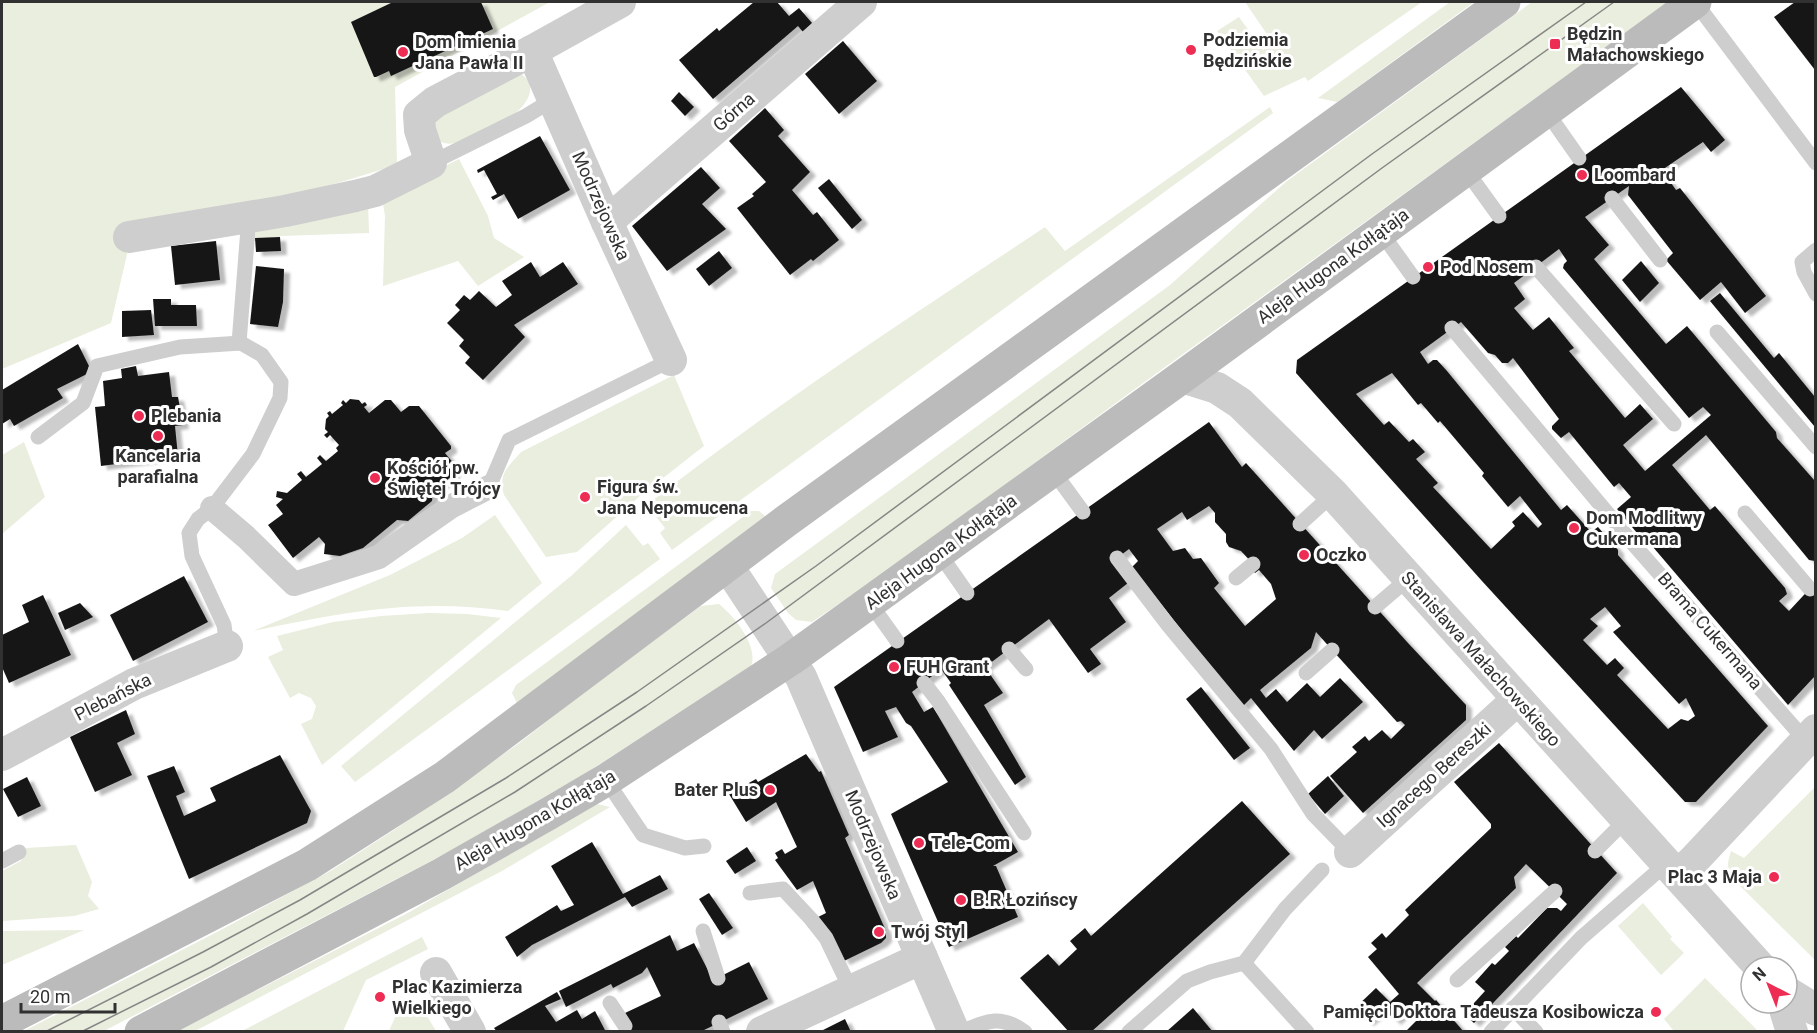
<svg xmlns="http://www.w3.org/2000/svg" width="1817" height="1033" viewBox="0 0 1817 1033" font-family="Roboto,sans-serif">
	<defs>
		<filter id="shadow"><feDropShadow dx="6" dy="4" stdDeviation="1.5" flood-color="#0004"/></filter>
	</defs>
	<rect width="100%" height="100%" fill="#fff"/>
	<g fill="#e9eede">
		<path d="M2 2H550L395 87 397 165 129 246 111 323 2 369Z"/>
		<path d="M1245 2H1422L1308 81 1305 77 1264 96 1217 31 1239 17 1263 50 1273 43Z"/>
		<path d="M1450 2H1474L1337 102 1318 98Z"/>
		<path d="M1532 2H1668L1139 386 885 573 812 622 796 620 788 613 771 588 775 574 1170 285 1287 181Z"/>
		<path d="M518 72C535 82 533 96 519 110 512 117 497 122 487 127 474 134 458 147 444 143 434 141 432 130 429 121Z"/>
		<path d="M1270 107 1273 113 672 550 660 533 665 528 647 505C774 405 910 317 1045 227L1065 251Z"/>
		<path d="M459 159 488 216 494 238 524 257 478 286 458 261 383 286 385 216 382 198Z"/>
		<path d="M368 201 369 233 280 236 279 240 253 241 256 231Z"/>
		<path d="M674 375 704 446 640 496 577 552 546 557 504 495C498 474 508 467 521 452Z"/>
		<path d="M24 442 45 497 2 534V455Z"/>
		<path d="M751 511H759L766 517 517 703 512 693 516 685Z"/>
		<path d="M495 515 542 583 508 611C416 598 343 612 253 631L390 575 462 538Z"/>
		<path d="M626 525 643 546 648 543 660 559 355 782 341 766 571 576Z"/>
		<path d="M719 604C734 616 759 646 751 666L586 773 456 848 104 1031 22 1032 219 931 332 870 394 830 518 744 588 689 701 606Z"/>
		<path d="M429 613 467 614 501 618 322 765 301 724 312 719 316 706 311 698 299 693 290 698 268 657 283 650 277 636 333 622 381 616Z"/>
		<path d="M1815 787V960L1735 881C1726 870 1727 864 1731 851L1744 858Z"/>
		<path d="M597 804 610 807 502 871 195 1031 175 1032 406 914Z"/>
		<path d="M76 845 92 882 88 896 99 909 74 916 2 921V871L21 861 26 848Z"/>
		<path d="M1643 903 1672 937 1670 939 1684 953 1661 975 1618 926Z"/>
		<path d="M84 930 2 965V931Z"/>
		<path d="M422 937 428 949 366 980 343 1031H242Z"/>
		<path d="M1705 978 1756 1029 1757 1031H1674L1664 1019Z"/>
		<path d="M418 1001 436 1031H389L397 1013Z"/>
	</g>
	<g fill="#181818" fill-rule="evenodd" filter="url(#shadow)">
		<path d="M393 2H481L493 29 391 76 389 71 376 77H374L351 22Z"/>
		<path d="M754 2H777L789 16 799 8 812 23 803 32 798 26 713 99 679 60 717 28 719 31Z"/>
		<path d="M1795 2H1815V70L1774 17Z"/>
		<path d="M843 41 877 81 839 114 805 74Z"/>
		<path d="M1681 87 1725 140 1711 152 1703 142 1662 170 1676 190 1680 188 1766 296 1745 313 1721 282 1700 300 1666 260 1673 253 1628 195 1629 186 1585 217 1609 245 1594 259 1666 344 1687 326 1776 432 1777 438 1815 481V561L1809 560 1706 435 1672 465 1710 510 1715 506 1785 588 1787 594 1779 601 1789 611 1815 583V676L1788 705 1641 533H1637L1617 509 1631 497 1619 483 1614 487 1569 432 1561 438 1552 429V426L1559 419 1513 358 1508 363H1502L1495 355 1488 353 1461 322 1420 352 1428 364 1433 360H1437L1447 371 1561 510 1567 505 1591 532 1598 527 1618 550V555L1768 726 1696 802H1685L1482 581 1296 373 1297 360ZM1559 249 1567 261 1564 264 1563 268 1689 418 1703 407 1711 415 1645 471 1623 445 1653 419 1640 404 1625 418 1569 351 1574 348 1549 317 1533 330 1514 308 1525 299 1514 283ZM1392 373 1418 405 1421 403 1438 423 1440 421 1484 473 1482 476 1508 507 1520 496 1542 524 1538 528 1523 512 1512 522 1515 526 1491 549 1433 487 1438 483 1416 459 1425 452 1413 439 1409 442 1389 421 1384 425 1356 394ZM1605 607 1621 626 1613 632 1679 704 1686 698 1695 716 1688 721 1681 719 1668 729 1617 675 1624 668 1615 658 1607 665 1583 640 1598 626 1590 619Z"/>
		<path d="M679 92 694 107 685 116 671 101Z"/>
		<path d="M765 108 784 130 778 136 810 172 792 190 813 215 817 212 839 240 813 261 811 259 790 275 737 208 754 196 752 194 766 182 729 141Z"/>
		<path d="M540 136 570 190 518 219 504 194 493 200 491 197 497 194 484 170 478 173 477 170Z"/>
		<path d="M701 167 720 188 702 204 726 229 667 271 632 226Z"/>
		<path d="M829 179 862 220 852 229 818 188Z"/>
		<path d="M280 237 281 251 256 252 255 238Z"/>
		<path d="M216 241 220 280 175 285 171 246Z"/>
		<path d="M719 251 732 268 709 286 696 269Z"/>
		<path d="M1641 261 1659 283 1640 302 1622 280Z"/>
		<path d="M531 262 540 277 563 262 578 284 514 325 525 337 483 380 465 363 470 357 459 346 464 340 447 323 460 310 455 305 464 295 470 300 479 291 496 307 512 295 502 281Z"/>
		<path d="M256 266 284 269 283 302 278 327 250 324Z"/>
		<path d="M1720 293 1774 358 1779 353 1815 397V427L1710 301Z"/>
		<path d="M153 299H171V305H196L197 326H155Z"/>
		<path d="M151 310 154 335 122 337V311Z"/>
		<path d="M78 344 89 366 87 374 57 389 63 398 14 426 10 419 2 424V390Z"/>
		<path d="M136 366 138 376 169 372 172 397H178L183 425 175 426 178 456 101 466 95 407 105 406 103 381 122 378 121 369Z"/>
		<path d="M350 399 359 400 362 404 365 402 367 405 364 407 369 413 385 400H391L401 412 409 406H419L451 446V449L445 453 455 465 454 474 433 492 432 501 408 521 397 520 363 548 340 556 324 554 325 544 319 537 293 558 268 525 283 514 276 505 283 499 276 497 277 491 287 493 302 480 297 474 301 471 306 477 322 464 317 458 320 455 326 461 338 451 336 448 339 445 330 435 327 438 324 435 328 432 325 429 326 419 329 416 327 413 330 411 332 414 343 405 341 403 343 400 346 403Z"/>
		<path d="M1209 422 1242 467 1246 463 1408 643 1466 705V720L1363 813 1330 776 1357 752 1352 747 1365 736 1369 741 1382 730 1391 739 1405 725 1401 721 1397 722 1316 632 1311 648 1260 690 1266 698 1276 689 1287 702 1307 683 1320 697 1340 678 1363 702 1322 739 1314 730 1294 751 1251 698 1242 707 1132 567 1138 561 1129 549 1113 561 1128 583 1109 598 1126 622 1090 649 1101 664 1088 673 1049 619 985 667 1003 693 984 705 1026 777 1015 785 949 685 951 683 941 669 912 692 924 712 933 707 1018 852 993 866H996L1018 917 949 947 891 814 948 782 911 726 906 723 896 707 885 711 898 737 863 752 834 687ZM1209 506 1215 513V522L1226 534V542L1229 547 1241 551 1255 566 1251 569 1255 573 1259 570 1271 584 1276 599 1245 626 1214 588 1219 583 1201 558 1193 559 1185 548 1173 551 1157 529 1182 512 1187 520Z"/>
		<path d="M184 576 208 622 133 661 110 615Z"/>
		<path d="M43 595 71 655 9 683 2 667V635L29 622 22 605Z"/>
		<path d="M80 603 93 617 65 630 58 613Z"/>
		<path d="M1201 687 1250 748 1234 760 1186 699Z"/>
		<path d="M126 710 135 734 117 743 132 775 95 792 70 737Z"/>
		<path d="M1499 743 1617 873 1474 1023 1464 1014 1485 991 1475 982 1492 963 1495 965 1509 951 1505 947 1516 936 1518 938 1547 908H1557L1561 911 1567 904 1526 864 1514 877 1516 888 1417 983 1435 1001 1436 1000 1464 1032H1405L1420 1017 1410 1007 1395 1021 1384 1008 1368 1022 1355 1008 1376 988 1390 1002 1399 994 1368 957 1377 949 1371 943 1382 933 1386 938 1409 915 1405 910 1491 828V824L1454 782Z"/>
		<path d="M806 754 819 772 821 771 849 835 845 838 886 931V938L881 943 844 961 818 917 826 913 813 881 797 890 775 860 778 858 775 853 782 849 785 854 797 847 776 802 746 822 729 794 756 779 758 782Z"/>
		<path d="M280 755 311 811 307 823 189 879 147 776 174 766 185 792 176 796 184 816 216 801 210 788Z"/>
		<path d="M1328 776 1344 796 1325 814 1308 794Z"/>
		<path d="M27 777 41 806 18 817 3 789Z"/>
		<path d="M1242 801 1290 854 1091 1032H1069L1020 978 1048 954 1059 966 1077 949 1070 941 1085 928 1091 936Z"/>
		<path d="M592 842 623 894 660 875 668 889 632 907 625 897 532 945 517 957 505 937 557 905 561 911 574 905 551 866Z"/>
		<path d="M747 847 756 861 735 874 726 861Z"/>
		<path d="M709 893 733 928 722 935 699 899Z"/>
		<path d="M670 935 677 951 694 943 713 980 749 962 768 999 700 1032H618L631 1025 625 1013 661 996 647 967 642 973 613 988 611 984 566 1007 559 991Z"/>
		<path d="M557 992 561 999 545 1006 556 1022 577 1010 582 1019 595 1011 606 1032H497L494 1028Z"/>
		<path d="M1193 1008 1213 1032H1166Z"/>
		<path d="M845 1019 851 1032H819Z"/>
	</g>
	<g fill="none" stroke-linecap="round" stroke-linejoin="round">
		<g stroke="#cecece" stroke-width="15">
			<path d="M1695 2 1816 163"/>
			<path d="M1546 111 1579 158"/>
			<path d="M431 163 526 116 554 99"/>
			<path d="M1465 169 1499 216"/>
			<path d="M1612 198 1660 260"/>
			<path d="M1380 231 1413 277"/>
			<path d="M1816 250 1802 262 1804 272 1816 294"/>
			<path d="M1536 267 1674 424"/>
			<path d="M1452 328 1635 546 1806 741"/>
			<path d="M1717 332 1816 447"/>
			<path d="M239 343 249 216"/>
			<path d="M38 437 83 403 97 366 180 347 241 343 262 355 281 382 280 398 253 454 212 508 198 519 189 533 192 556 224 625 227 646"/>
			<path d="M1053 471 1083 512"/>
			<path d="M489 487 509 440 671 360"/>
			<path d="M1745 513 1810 589"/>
			<path d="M1300 524 1333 494"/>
			<path d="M939 553 967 593"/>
			<path d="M1117 558 1168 625 1271 749 1313 814 1350 852"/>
			<path d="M1236 578 1253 564"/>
			<path d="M870 603 897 641"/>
			<path d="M1375 607 1409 578"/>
			<path d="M1009 649 1026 669"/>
			<path d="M1306 673 1332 650"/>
			<path d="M924 683 938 701 1024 833"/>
			<path d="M606 780 643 835 685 848 704 846"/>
			<path d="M1595 851 1626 820"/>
			<path d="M2 861 19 852"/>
			<path d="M750 893 783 889 811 919 826 938 851 990"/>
			<path d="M703 931 718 978"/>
			<path d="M1244 963 1307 1032"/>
			<path d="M1457 980 1555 891"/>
			<path d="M610 1003 625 1026"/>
			<path d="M1513 1008 1536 1032"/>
			<path d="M719 1022 723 1032"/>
			<path d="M961 1032C987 1021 1000 1014 1025 1032"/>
			<path d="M1129 1032 1187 981 1210 972 1244 963 1285 909 1322 870"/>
			<path d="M1491 1032 1581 938 1666 864"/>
		</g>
		<path stroke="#cecece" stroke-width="24" d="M212 508 246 537 294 584 379 557 452 506 489 487"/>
		<g stroke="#cecece" stroke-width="32">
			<path d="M532 51 607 222 671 360"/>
			<path d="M607 222 861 2"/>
			<path d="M129 237 285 211 355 196 375 191 431 163 420 130 419 115 435 102 532 51 620 2"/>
			<path d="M1182 377 1217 388 1240 403 1333 494 1760 967"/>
			<path d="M727 565 801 677 954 1032"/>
			<path d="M2 755 134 684 227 646"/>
			<path d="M1350 852 1518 699"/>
			<path d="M1677 875 1693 861 1816 730"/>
			<path d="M436 973 470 1032"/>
			<path d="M1787 992 1816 1010"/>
			<path d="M1783 1003 1792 1032"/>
			<path d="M762 1032 922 958"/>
		</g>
		<g stroke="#bbb" stroke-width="33">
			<path d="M2 1022 307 865 445 777 786 521 1504 2"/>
			<path d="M141 1032 442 874 548 814 606 780 791 659 1182 377 1695 2"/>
		</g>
		<g stroke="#868686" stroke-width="1.5">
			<path d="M45 1032 203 952 300 900 506 778 637 692 816 566 1372 154 1586 2"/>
			<path d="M81 1032 211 967 307 914 515 792 646 706 766 623 1382 168 1614 2"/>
		</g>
	</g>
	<g fill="#ed2d54" stroke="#fff" stroke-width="2">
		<rect x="1549" y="38" width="12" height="12" rx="3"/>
		<circle cx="1191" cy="50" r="6"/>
		<circle cx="403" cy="52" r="6"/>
		<circle cx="1582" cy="175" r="6"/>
		<circle cx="1428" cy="267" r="6"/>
		<circle cx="139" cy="416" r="6"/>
		<circle cx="158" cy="436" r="6"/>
		<circle cx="375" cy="478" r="6"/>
		<circle cx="585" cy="497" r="6"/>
		<circle cx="1574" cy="528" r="6"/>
		<circle cx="1304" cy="555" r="6"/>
		<circle cx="894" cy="667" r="6"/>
		<circle cx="770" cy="790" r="6"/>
		<circle cx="919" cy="843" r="6"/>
		<circle cx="1774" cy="877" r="6"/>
		<circle cx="961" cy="900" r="6"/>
		<circle cx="879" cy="932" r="6"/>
		<circle cx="380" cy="997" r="6"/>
		<circle cx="1656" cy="1012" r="6"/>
	</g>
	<g text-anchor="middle" stroke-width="6" stroke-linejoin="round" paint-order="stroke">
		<g font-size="18" font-weight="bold" fill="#313131" stroke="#fff" text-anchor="start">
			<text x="1567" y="40">Będzin<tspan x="1567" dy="21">Małachowskiego</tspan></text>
			<text x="1203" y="46">Podziemia<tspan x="1203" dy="21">Będzińskie</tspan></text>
			<text x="415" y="48">Dom imienia<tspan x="415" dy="21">Jana Pawła II</tspan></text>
			<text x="1594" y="181">Loombard</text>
			<text x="1440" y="273">Pod Nosem</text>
			<text x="151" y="422">Plebania</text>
			<text x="158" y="462" text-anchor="middle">Kancelaria<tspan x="158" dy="21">parafialna</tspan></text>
			<text x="387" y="474">Kościół pw.<tspan x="387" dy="21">Świętej Trójcy</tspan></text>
			<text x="597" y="493">Figura św.<tspan x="597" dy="21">Jana Nepomucena</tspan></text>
			<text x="1586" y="524">Dom Modlitwy<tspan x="1586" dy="21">Cukermana</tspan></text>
			<text x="1316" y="561">Oczko</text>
			<text x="906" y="673">FUH Grant</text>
			<text x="758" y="796" text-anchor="end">Bater Plus</text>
			<text x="931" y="849">Tele-Com</text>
			<text x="1762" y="883" text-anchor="end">Plac 3 Maja</text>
			<text x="973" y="906">B.R Łozińscy</text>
			<text x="891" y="938">Twój Styl</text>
			<text x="392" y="993">Plac Kazimierza<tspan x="392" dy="21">Wielkiego</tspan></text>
			<text x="1644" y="1018" text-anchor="end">Pamięci Doktora Tadeusza Kosibowicza</text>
		</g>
		<g font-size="18" fill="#313131" stroke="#fff">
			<text transform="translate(734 112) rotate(-41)" y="6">Górna</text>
			<text transform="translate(601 206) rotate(66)" y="6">Modrzejowska</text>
			<text transform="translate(1333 266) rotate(-36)" y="6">Aleja Hugona Kołłątaja</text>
			<text transform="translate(941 552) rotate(-36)" y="6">Aleja Hugona Kołłątaja</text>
			<text transform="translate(1710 631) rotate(49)" y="6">Brama Cukermana</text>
			<text transform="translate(1481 659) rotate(48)" y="6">Stanisława Małachowskiego</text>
			<text transform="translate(113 697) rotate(-27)" y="6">Plebańska</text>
			<text transform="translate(1434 775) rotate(-42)" y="6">Ignacego Bereszki</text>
			<text transform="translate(535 820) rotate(-30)" y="6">Aleja Hugona Kołłątaja</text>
			<text transform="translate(873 845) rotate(67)" y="6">Modrzejowska</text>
		</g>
	</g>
	<rect width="1817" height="1033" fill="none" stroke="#313131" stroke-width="6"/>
	<g transform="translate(1769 985) rotate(318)"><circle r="28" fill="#ffffff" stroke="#adadad" stroke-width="1.5"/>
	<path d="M0-4.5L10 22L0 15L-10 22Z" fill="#ed2d54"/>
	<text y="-9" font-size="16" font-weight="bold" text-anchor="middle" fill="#313131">N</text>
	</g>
	<path d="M21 1003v9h94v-9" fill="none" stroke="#313131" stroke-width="3"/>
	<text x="30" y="1003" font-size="18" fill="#313131" stroke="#ffffff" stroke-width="4.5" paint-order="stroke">20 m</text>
</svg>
